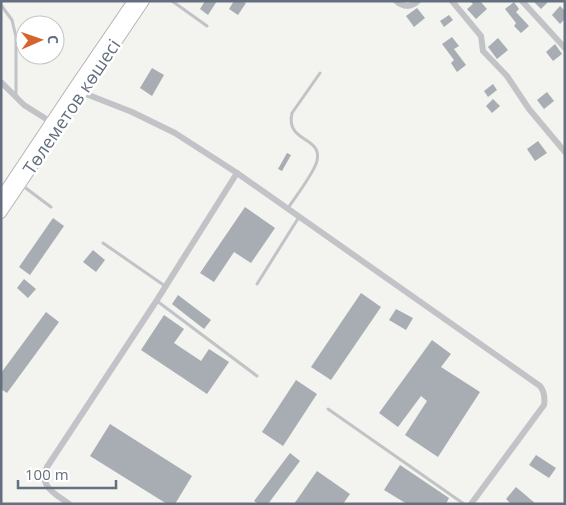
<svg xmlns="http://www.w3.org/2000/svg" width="566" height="505" viewBox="0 0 566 505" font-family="'Open Sans',sans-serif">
	<rect width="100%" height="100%" fill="#f3f3ef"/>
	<g fill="#a7adb3">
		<path d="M205 1H217L208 15 200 9Z"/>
		<path d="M234 1H242L246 3 238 15 229 9Z"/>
		<path d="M470 1H480L487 9 476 19 467 9 473 4Z"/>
		<path d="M533 1H549L541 9Z"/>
		<path d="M514 2 519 9 516 12 529 26 521 33 514 26 516 23 505 9Z"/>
		<path d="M560 6 565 11V19L560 24 552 15Z"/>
		<path d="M417 8 425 18 414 27 406 16Z"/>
		<path d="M449 15 453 20 444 27 440 21Z"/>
		<path d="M452 37 459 46 454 49 466 65 457 72 451 63 454 60 442 44Z"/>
		<path d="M498 38 508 50 497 59 488 47Z"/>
		<path d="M555 44 562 54 553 61 546 52Z"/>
		<path d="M152 68 164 75 152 96 140 88Z"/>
		<path d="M493 84 497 90 488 97 484 91Z"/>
		<path d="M547 92 554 101 544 109 537 100Z"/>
		<path d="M493 99 500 106 492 113 486 106Z"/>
		<path d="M538 141 547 153 535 161 527 149Z"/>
		<path d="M287 153 291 155 282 171 278 169Z"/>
		<path d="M245 207 275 228 251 263 234 252 214 282 200 273Z"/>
		<path d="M53 218 64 226 30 275 19 267Z"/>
		<path d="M93 250 105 260 96 272 83 262Z"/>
		<path d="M24 279 36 289 28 298 17 288Z"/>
		<path d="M361 293 381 307 331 380 311 367Z"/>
		<path d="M178 295 211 320 204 329 172 304Z"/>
		<path d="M396 309 413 318 406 330 389 320Z"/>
		<path d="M46 312 59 322 7 393 1 389V373Z"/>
		<path d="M164 315 184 329 174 343 201 361 209 349 229 362 207 394 141 350Z"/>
		<path d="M432 340 451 354 441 367 480 392 438 457 405 435 427 401 421 396 398 427 379 413Z"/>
		<path d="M296 380 317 394 283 446 262 432Z"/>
		<path d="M110 424 192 476 175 504H167L90 456Z"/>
		<path d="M290 453 300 461 268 504H259L254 501Z"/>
		<path d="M536 455 556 468 549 478 529 465Z"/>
		<path d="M400 465 449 498 446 504H407L384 490Z"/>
		<path d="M317 471 350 494 343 504H294Z"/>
		<path d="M516 487 536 504H511L506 499Z"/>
	</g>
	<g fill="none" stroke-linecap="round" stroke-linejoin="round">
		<g stroke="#b2b5b9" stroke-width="12">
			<g id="primary">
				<path d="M1 197 73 89 133 1"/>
				<path d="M1 213 144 1"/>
			</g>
		</g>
		<g stroke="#c1c3c7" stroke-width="3">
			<path d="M172 1 207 26"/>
			<path d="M1 5 12 20 16 37V95"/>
			<path d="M23 186 51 207"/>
			<path d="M288 208C296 196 314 173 317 161 323 136 285 143 292 113L320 73"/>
			<path d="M103 243 165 286"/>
			<path d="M257 284 299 217"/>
			<path d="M157 301 257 376"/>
			<path d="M328 409 464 504"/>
		</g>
		<g stroke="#c1c3c7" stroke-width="6">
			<path d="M396 1C403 7 411 8 418 1"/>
			<path d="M452 1 481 36 483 51 507 76 529 109 565 152"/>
			<path d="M522 1 565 48"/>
			<path d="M1 82 24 105 51 122"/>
			<path d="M81 92 132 112 175 133 237 173 540 386C545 392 545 398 544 405L471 504"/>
			<path d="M69 504C56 494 38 487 47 467L157 300 237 173"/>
		</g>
		<use href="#primary" stroke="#fff" stroke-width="10"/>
	</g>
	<g text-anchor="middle" stroke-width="5" stroke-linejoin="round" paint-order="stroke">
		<g font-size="18" fill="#64707f" stroke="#fff">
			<text transform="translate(72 107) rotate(-56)" y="6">Төлеметов көшесі</text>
		</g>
	</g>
	<rect width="566" height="505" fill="none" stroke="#64707f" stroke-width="5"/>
	<g transform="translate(40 40) rotate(88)"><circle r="24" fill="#ffffff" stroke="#c1c6cc"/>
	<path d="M0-4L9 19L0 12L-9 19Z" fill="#d6652d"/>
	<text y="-8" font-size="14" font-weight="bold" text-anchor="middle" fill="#64707f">С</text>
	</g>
	<path d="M18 480v8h98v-8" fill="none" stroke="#64707f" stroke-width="2.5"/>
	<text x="25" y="480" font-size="15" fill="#64707f" stroke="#ffffff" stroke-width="4" paint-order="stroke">100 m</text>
</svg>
